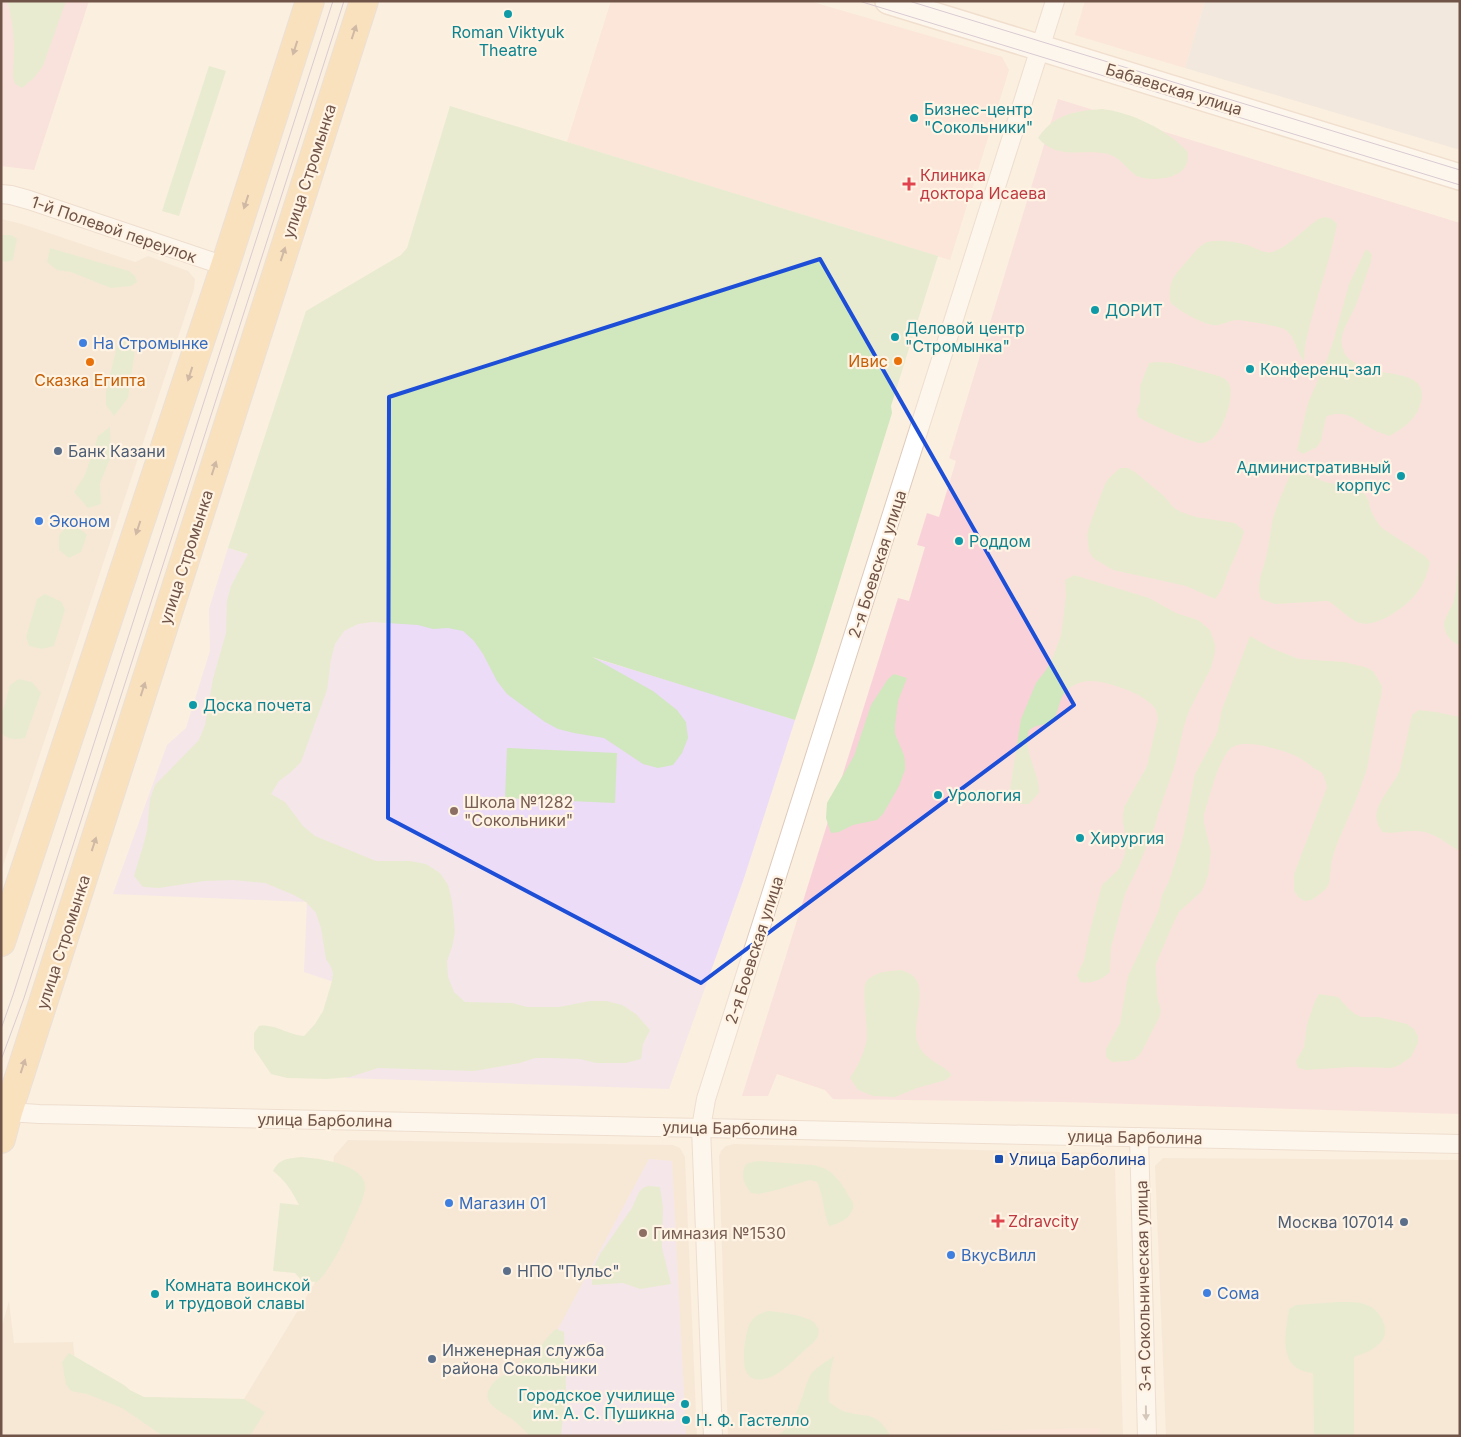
<svg xmlns="http://www.w3.org/2000/svg" width="1461" height="1437" viewBox="0 0 1461 1437" font-family="Inter,sans-serif">
	<rect width="100%" height="100%" fill="#fbefdf"/>
	<g fill="#f2e0cd">
		<path d="M1 219 22 224 135 262 148 256 188 271 195 279 194 289 1 872Z"/>
		<path d="M348 1140 673 1145 680 1148 685 1157 697 1436H1V1329L9 1301 14 1343 73 1342 77 1379 129 1397 244 1399 320 1274 334 1156Z"/>
		<path d="M734 1144 1102 1153 1115 1168 1123 1436H728L719 1156 721 1151 726 1146Z"/>
		<path d="M1163 1158 1460 1160V1436H1166L1155 1166Z"/>
	</g>
	<g fill="#fbdcd2">
		<path d="M611 1H809L1002 57 1009 70 950 260 567 142Z"/>
		<path d="M1085 1H1205L1185 68 1075 35Z"/>
		<path d="M1099 1428 1100 1436H959V1432Z"/>
	</g>
	<path fill="#e9e1db" d="M1205 1H1460V150L1185 68Z"/>
	<g fill="#ecdcf7">
		<path d="M228 548 727 698 795 720 744 878 669 1089 346 1078V986L304 972 307 902 113 894 167 745 186 728 210 651 209 609Z"/>
		<path d="M649 1159 672 1161 686 1436H535L511 1417Z"/>
	</g>
	<g fill="#f9d2d9">
		<path d="M1 1H89L34 170 1 166Z"/>
		<path d="M1058 99 1460 223V1114L1064 1102 833 1099 825 1090 777 1074 768 1096H742L898 598 909 601 925 547 917 545 927 513 939 517 956 461 949 458Z"/>
	</g>
	<g fill="#d1e7be">
		<path d="M8 1H66L43 66 34 78 22 88 15 84 13 77 14 46 13 30Z"/>
		<path d="M209 66 226 71 179 216 162 211Z"/>
		<path d="M450 106 938 256 891 406 892 413 815 660 795 720 592 657 653 691 677 710 686 722 688 738 682 753 673 765 658 768 643 764 604 738 574 733 558 729 545 722 507 694 497 681 483 654 474 641 463 631 448 628 433 629 418 625 372 622 358 624 344 631 335 644 331 659 327 690 301 762 291 772 279 781 271 794 285 802 303 826 315 836 376 861H410L426 864 440 873 448 885 452 901 455 932 452 947 447 961 448 977 454 992 465 1002 512 1003 527 1007H559L590 1001H606L622 1005 636 1014 650 1030 643 1044 641 1059 626 1063H596L580 1059 550 1058H535L520 1063 474 1071 378 1068 350 1077 327 1079 287 1078 271 1074 254 1049V1033L259 1026C274 1023 288 1035 304 1036L315 1024 323 1011 332 981 333 973 331 967 326 959 321 928 316 913 306 902 294 895 265 883 234 880 204 881 159 888 143 887 134 876 143 846 147 831 150 799 155 785 199 740 205 725 213 679 226 633 227 601 231 586 248 554 228 548 306 311 401 255 407 248Z"/>
		<path d="M1102 109C1131 112 1168 130 1188 152 1188 157 1188 163 1185 167 1178 180 1147 182 1135 175 1127 169 1121 159 1111 155 1085 147 1059 162 1038 138 1054 114 1075 111 1102 109Z"/>
		<path d="M1325 217 1332 219 1337 224C1330 264 1314 302 1306 342 1304 348 1305 355 1304 361 1296 352 1295 335 1284 329 1278 326 1243 320 1236 320 1228 321 1221 326 1213 325 1202 324 1177 310 1170 302 1169 281 1172 278 1186 262 1192 256 1197 247 1205 243 1214 238 1241 242 1250 246 1258 249 1266 255 1275 251 1287 247 1307 227 1318 219Z"/>
		<path d="M1 235H11L17 239 13 260 6 262 1 260Z"/>
		<path d="M50 248 129 271 135 276 137 282 131 286 111 288 71 272 57 270 47 262Z"/>
		<path d="M1366 249 1372 254 1371 262C1366 276 1361 291 1356 305 1352 315 1344 326 1342 337 1341 341 1342 347 1344 352 1346 357 1349 359 1354 362 1360 365 1365 369 1371 370 1394 376 1433 372 1419 408 1415 420 1400 431 1389 436 1384 434 1378 432 1374 430 1357 422 1345 407 1326 417L1321 441 1317 447 1303 454 1297 450 1308 403 1327 359 1334 339 1349 284Z"/>
		<path d="M129 338 136 344 128 398 114 416 106 405V391L117 346Z"/>
		<path d="M1157 362 1172 363 1219 376C1224 378 1228 380 1230 386 1234 399 1222 435 1209 441 1207 442 1204 443 1201 443 1191 443 1147 423 1138 417L1137 409 1140 402V386L1149 363Z"/>
		<path d="M110 427 111 457 100 483 101 504 88 508 74 492 85 475 98 436Z"/>
		<path d="M1120 468H1128L1135 472 1164 496 1174 508 1181 512 1196 517 1235 523 1244 531C1240 548 1234 558 1228 573 1224 583 1222 591 1215 599L1186 586 1113 570 1093 558 1089 551 1087 535 1091 521 1105 484 1109 478Z"/>
		<path d="M1292 471C1304 473 1314 478 1326 482 1339 486 1358 485 1366 496 1369 500 1369 503 1370 507 1372 515 1377 522 1382 528L1425 556 1430 562C1428 572 1424 583 1418 591 1409 605 1378 628 1360 623 1347 619 1339 607 1328 601L1275 604 1261 599C1255 583 1264 569 1267 553 1270 542 1270 530 1273 518 1278 502 1285 486 1292 471Z"/>
		<path d="M77 526 87 535 81 552 69 558 59 550V535L66 527Z"/>
		<path d="M1460 548V646C1451 641 1445 636 1444 625 1444 619 1450 610 1453 603 1459 586 1456 566 1460 548Z"/>
		<path d="M1074 575 1149 598 1176 613 1198 620 1210 630 1215 644V652L1211 668 1189 711 1184 726 1175 765 1159 811 1155 826 1139 865 1125 894 1111 948 1110 972C1102 980 1092 984 1080 982L1077 975 1084 960 1090 930 1102 885 1119 869 1125 854 1126 838 1123 823V815L1124 807 1147 766 1158 718C1158 717 1156 711 1156 710 1147 694 1107 681 1090 681 1083 681 1077 683 1071 687 1057 696 1061 711 1051 723L1036 726 1029 730C1022 752 1040 772 1039 793L1029 804C1019 805 1015 803 1009 795L1021 719 1036 683 1046 670 1053 657 1061 635 1066 596 1065 580Z"/>
		<path d="M45 594 62 602 65 610 54 646 42 649 29 646 26 637 37 599Z"/>
		<path d="M1250 636 1271 648 1299 659 1345 662 1368 668 1374 672 1382 686 1381 697 1377 713 1367 769 1356 800 1337 844 1332 859 1329 884 1325 890 1312 900 1304 901 1298 897 1294 891V874L1327 787C1326 783 1324 776 1322 773 1320 771 1317 770 1315 769 1309 764 1303 760 1296 756 1282 750 1242 737 1230 749 1216 765 1211 794 1204 814V822L1211 852 1208 876 1202 891 1179 912 1172 926 1156 964 1157 996 1161 1010 1159 1018 1141 1053 1135 1059 1128 1061 1112 1062 1106 1057V1049L1120 1023 1128 976 1159 910 1162 895 1169 881 1183 837 1195 774 1217 733 1222 709Z"/>
		<path d="M894 674 907 678 898 701 895 725V734L904 755 905 763V770L899 786 883 814 877 820 853 825 839 832 831 833 826 818 827 803 854 756 871 705 888 679Z"/>
		<path d="M19 679 32 682 41 693 25 738C15 740 9 740 1 733V717L10 685Z"/>
		<path d="M1419 710 1436 712 1460 717V849L1457 850C1444 841 1430 830 1414 831 1403 831 1393 834 1382 832 1365 808 1392 791 1400 769L1412 715Z"/>
		<path d="M507 748 617 753 615 803 505 798Z"/>
		<path d="M902 970C905 972 910 973 912 975 930 988 910 1026 918 1043 924 1061 941 1062 952 1075L946 1080 917 1088 895 1097 873 1096 858 1090 850 1078C857 1067 863 1056 866 1043 869 1029 861 990 866 982 874 971 890 971 902 970Z"/>
		<path d="M1319 994 1338 997 1349 1009 1355 1014 1362 1017H1379L1407 1024 1414 1029 1418 1036V1043L1411 1057 1398 1066 1391 1068 1352 1067 1306 1070 1298 1068 1296 1061 1304 1047 1307 1024 1315 1001Z"/>
		<path d="M301 1157C318 1158 363 1164 365 1185 366 1197 354 1218 349 1229 343 1245 329 1271 317 1282L302 1281 295 1273 273 1271 280 1203 299 1205C292 1191 285 1180 273 1171 280 1158 287 1159 301 1157Z"/>
		<path d="M757 1161 814 1165C820 1167 825 1168 829 1171 836 1176 840 1182 845 1189 847 1194 851 1199 853 1203 855 1216 840 1224 829 1226 823 1212 824 1196 817 1182L810 1180 773 1191 758 1194 751 1193C743 1182 740 1176 746 1164Z"/>
		<path d="M648 1186 660 1187 663 1208 662 1248 671 1284 640 1289 623 1283 592 1285V1271L600 1254 632 1208 639 1192 643 1188Z"/>
		<path d="M1338 1302C1348 1302 1360 1301 1369 1306 1381 1311 1391 1331 1381 1342 1374 1350 1363 1354 1354 1357V1436H1314L1313 1373C1277 1370 1285 1334 1289 1309L1296 1305Z"/>
		<path d="M768 1311C780 1312 806 1315 815 1323 815 1324 819 1329 819 1330L818 1337 813 1343C799 1354 787 1370 771 1377 742 1388 742 1362 745 1342 746 1336 747 1329 750 1323 754 1316 761 1313 768 1311Z"/>
		<path d="M556 1329 564 1332 566 1387 561 1436H529C524 1429 518 1424 512 1419 497 1409 476 1401 495 1381L534 1353C542 1346 547 1336 556 1329Z"/>
		<path d="M69 1353 124 1385 130 1390 144 1397 244 1399 265 1412 250 1436H163L122 1408 87 1394 71 1391 66 1385 62 1362Z"/>
		<path d="M834 1356C830 1372 828 1386 829 1402 834 1405 838 1409 843 1411 868 1419 874 1409 891 1436H778C788 1428 796 1415 800 1403 804 1394 805 1385 810 1376 814 1368 827 1362 834 1356Z"/>
	</g>
	<g fill="none" stroke-linecap="round" stroke-linejoin="round">
		<g stroke="#decabb" stroke-width="20">
			<g id="street">
				<path d="M1 194 11 195 29 200 225 266"/>
				<path d="M1 1109 8 1112 39 1114 1460 1144"/>
				<path d="M1139 1137 1147 1436"/>
				<path d="M713 1436 701 1128 706 1099 1055 1"/>
			</g>
		</g>
		<g stroke="#e5cdbb" stroke-width="28">
			<path id="secondary" d="M888 1 1460 177"/>
		</g>
		<g stroke="#d7cfcc" stroke-width="30">
			<g id="primary">
				<path d="M1 942 225 266 310 1"/>
				<path d="M1 1139 8 1112 364 1"/>
			</g>
		</g>
		<use href="#street" stroke="#fff" stroke-width="18"/>
		<use href="#secondary" stroke="#fff" stroke-width="25"/>
		<use href="#primary" stroke="#f9d098" stroke-width="28"/>
		<g stroke="#b09fc3" stroke-width="1">
			<path d="M859 1 1460 185"/>
			<path d="M909 1 1460 170"/>
			<path d="M1 1029 13 995 333 1"/>
			<path d="M1 1060 24 998 344 1"/>
		</g>
	</g>
	<defs><path id="oneway-solid" d="M-6-.8H1V-3.2L6.5 0L1 3.2V.8H-6Z" transform="scale(1.25)"/></defs>
	<g fill="#997960">
		<use href="#oneway-solid" transform="translate(354 32) rotate(-72)"/>
		<use href="#oneway-solid" transform="translate(295 48) rotate(108)"/>
		<use href="#oneway-solid" transform="translate(246 202) rotate(108)"/>
		<use href="#oneway-solid" transform="translate(283 254) rotate(-72)"/>
		<use href="#oneway-solid" transform="translate(190 374) rotate(108)"/>
		<use href="#oneway-solid" transform="translate(214 468) rotate(-72)"/>
		<use href="#oneway-solid" transform="translate(138 528) rotate(108)"/>
		<use href="#oneway-solid" transform="translate(143 689) rotate(-72)"/>
		<use href="#oneway-solid" transform="translate(94 844) rotate(-72)"/>
		<use href="#oneway-solid" transform="translate(23 1066) rotate(-72)"/>
	</g>
	<use fill="#a99891" href="#oneway-solid" transform="translate(1146 1413) rotate(89)"/>
	<path d="M0 0H1461V1437H0ZM820 259 1074 705 701 983 388 818 389 397Z" fill="#fbefdf" fill-opacity=".55" fill-rule="evenodd"/>
	<path fill="none" stroke="#1d4ed8" stroke-width="4" stroke-linejoin="round" d="M820 259 1074 705 701 983 388 818 389 397Z"/>
	<g fill="#0f9aa8" stroke="#fff3e4" stroke-width="2">
		<circle cx="508" cy="14" r="5"/>
		<circle cx="914" cy="118" r="5"/>
		<circle cx="1095" cy="310" r="5"/>
		<circle cx="895" cy="337" r="5"/>
		<circle cx="1250" cy="369" r="5"/>
		<circle cx="1401" cy="476" r="5"/>
		<circle cx="959" cy="541" r="5"/>
		<circle cx="193" cy="705" r="5"/>
		<circle cx="938" cy="795" r="5"/>
		<circle cx="1080" cy="838" r="5"/>
		<circle cx="155" cy="1294" r="5"/>
		<circle cx="685" cy="1404" r="5"/>
		<circle cx="686" cy="1420" r="5"/>
	</g>
	<g fill="#e0444e" stroke="#fff3e4" stroke-width="2">
		<path d="M906.5 176.5h5v5h5v5h-5v5h-5v-5h-5v-5h5z"/>
		<path d="M995.5 1213.5h5v5h5v5h-5v5h-5v-5h-5v-5h5z"/>
	</g>
	<g fill="#3f7fe0" stroke="#fff3e4" stroke-width="2">
		<circle cx="83" cy="343" r="5"/>
		<circle cx="39" cy="521" r="5"/>
		<circle cx="449" cy="1203" r="5"/>
		<circle cx="951" cy="1255" r="5"/>
		<circle cx="1207" cy="1293" r="5"/>
	</g>
	<g fill="#e8710a" stroke="#fff3e4" stroke-width="2">
		<circle cx="898" cy="361" r="5"/>
		<circle cx="90" cy="362" r="5"/>
	</g>
	<g fill="#5c6f8a" stroke="#fff3e4" stroke-width="2">
		<circle cx="58" cy="451" r="5"/>
		<circle cx="1404" cy="1222" r="5"/>
		<circle cx="507" cy="1271" r="5"/>
		<circle cx="432" cy="1359" r="5"/>
	</g>
	<g fill="#8d6e63" stroke="#fff3e4" stroke-width="2">
		<circle cx="454" cy="811" r="5"/>
		<circle cx="643" cy="1233" r="5"/>
	</g>
	<rect fill="#1a4fb4" stroke="#fff3e4" stroke-width="2" x="994" y="1154" width="10" height="10" rx="2.5"/>
	<g text-anchor="middle" stroke-width="4.5" stroke-linejoin="round" paint-order="stroke">
		<g font-size="16" fill="#0d838f" stroke="#fff3e4" text-anchor="start">
			<text x="508" y="38" text-anchor="middle">Roman Viktyuk<tspan x="508" dy="18">Theatre</tspan></text>
			<text x="924" y="115">Бизнес-центр<tspan x="924" dy="18">"Сокольники"</tspan></text>
			<text x="1105" y="316">ДОРИТ</text>
			<text x="905" y="334">Деловой центр<tspan x="905" dy="18">"Стромынка"</tspan></text>
			<text x="1260" y="375">Конференц-зал</text>
			<text x="1391" y="473" text-anchor="end">Административный<tspan x="1391" dy="18">корпус</tspan></text>
			<text x="969" y="547">Роддом</text>
			<text x="203" y="711">Доска почета</text>
			<text x="948" y="801">Урология</text>
			<text x="1090" y="844">Хирургия</text>
			<text x="165" y="1291">Комната воинской<tspan x="165" dy="18">и трудовой славы</tspan></text>
			<text x="675" y="1401" text-anchor="end">Городское училище<tspan x="675" dy="18">им. А. С. Пушикна</tspan></text>
			<text x="696" y="1426">Н. Ф. Гастелло</text>
		</g>
		<g font-size="16" fill="#705448" stroke="#fff3e4">
			<text transform="translate(1174 89) rotate(17)" y="6">Бабаевская улица</text>
			<text transform="translate(309 171) rotate(-72)" y="6">улица Стромынка</text>
			<text transform="translate(114 229) rotate(19)" y="6">1-й Полевой переулок</text>
			<text transform="translate(186 557) rotate(-72)" y="6">улица Стромынка</text>
			<text transform="translate(877 564) rotate(-72)" y="6">2-я Боевская улица</text>
			<text transform="translate(63 942) rotate(-72)" y="6">улица Стромынка</text>
			<text transform="translate(754 950) rotate(-72)" y="6">2-я Боевская улица</text>
			<text transform="translate(325 1120) rotate(1)" y="6">улица Барболина</text>
			<text transform="translate(730 1128) rotate(1)" y="6">улица Барболина</text>
			<text transform="translate(1135 1137) rotate(1)" y="6">улица Барболина</text>
			<text transform="translate(1143 1286) rotate(-91)" y="6">3-я Сокольническая улица</text>
		</g>
		<g font-size="16" fill="#be3a42" stroke="#fff3e4" text-anchor="start">
			<text x="920" y="181">Клиника<tspan x="920" dy="18">доктора Исаева</tspan></text>
			<text x="1008" y="1227">Zdravcity</text>
		</g>
		<g font-size="16" fill="#366cbe" stroke="#fff3e4" text-anchor="start">
			<text x="93" y="349">На Стромынке</text>
			<text x="49" y="527">Эконом</text>
			<text x="459" y="1209">Магазин 01</text>
			<text x="961" y="1261">ВкусВилл</text>
			<text x="1217" y="1299">Сома</text>
		</g>
		<g font-size="16" fill="#c56008" stroke="#fff3e4" text-anchor="end">
			<text x="888" y="367">Ивис</text>
			<text x="90" y="386" text-anchor="middle">Сказка Египта</text>
		</g>
		<g font-size="16" fill="#4e5e75" stroke="#fff3e4" text-anchor="start">
			<text x="68" y="457">Банк Казани</text>
			<text x="1394" y="1228" text-anchor="end">Москва 107014</text>
			<text x="517" y="1277">НПО "Пульс"</text>
			<text x="442" y="1356">Инженерная служба<tspan x="442" dy="18">района Сокольники</tspan></text>
		</g>
		<g font-size="16" fill="#785e54" stroke="#fff3e4" text-anchor="start">
			<text x="464" y="808">Школа №1282<tspan x="464" dy="18">"Сокольники"</tspan></text>
			<text x="653" y="1239">Гимназия №1530</text>
		</g>
		<g font-size="16" fill="#164399" stroke="#fff3e4" text-anchor="start">
			<text x="1009" y="1165">Улица Барболина</text>
		</g>
	</g>
	<rect width="1461" height="1437" fill="none" stroke="#705448" stroke-width="5"/>
</svg>
